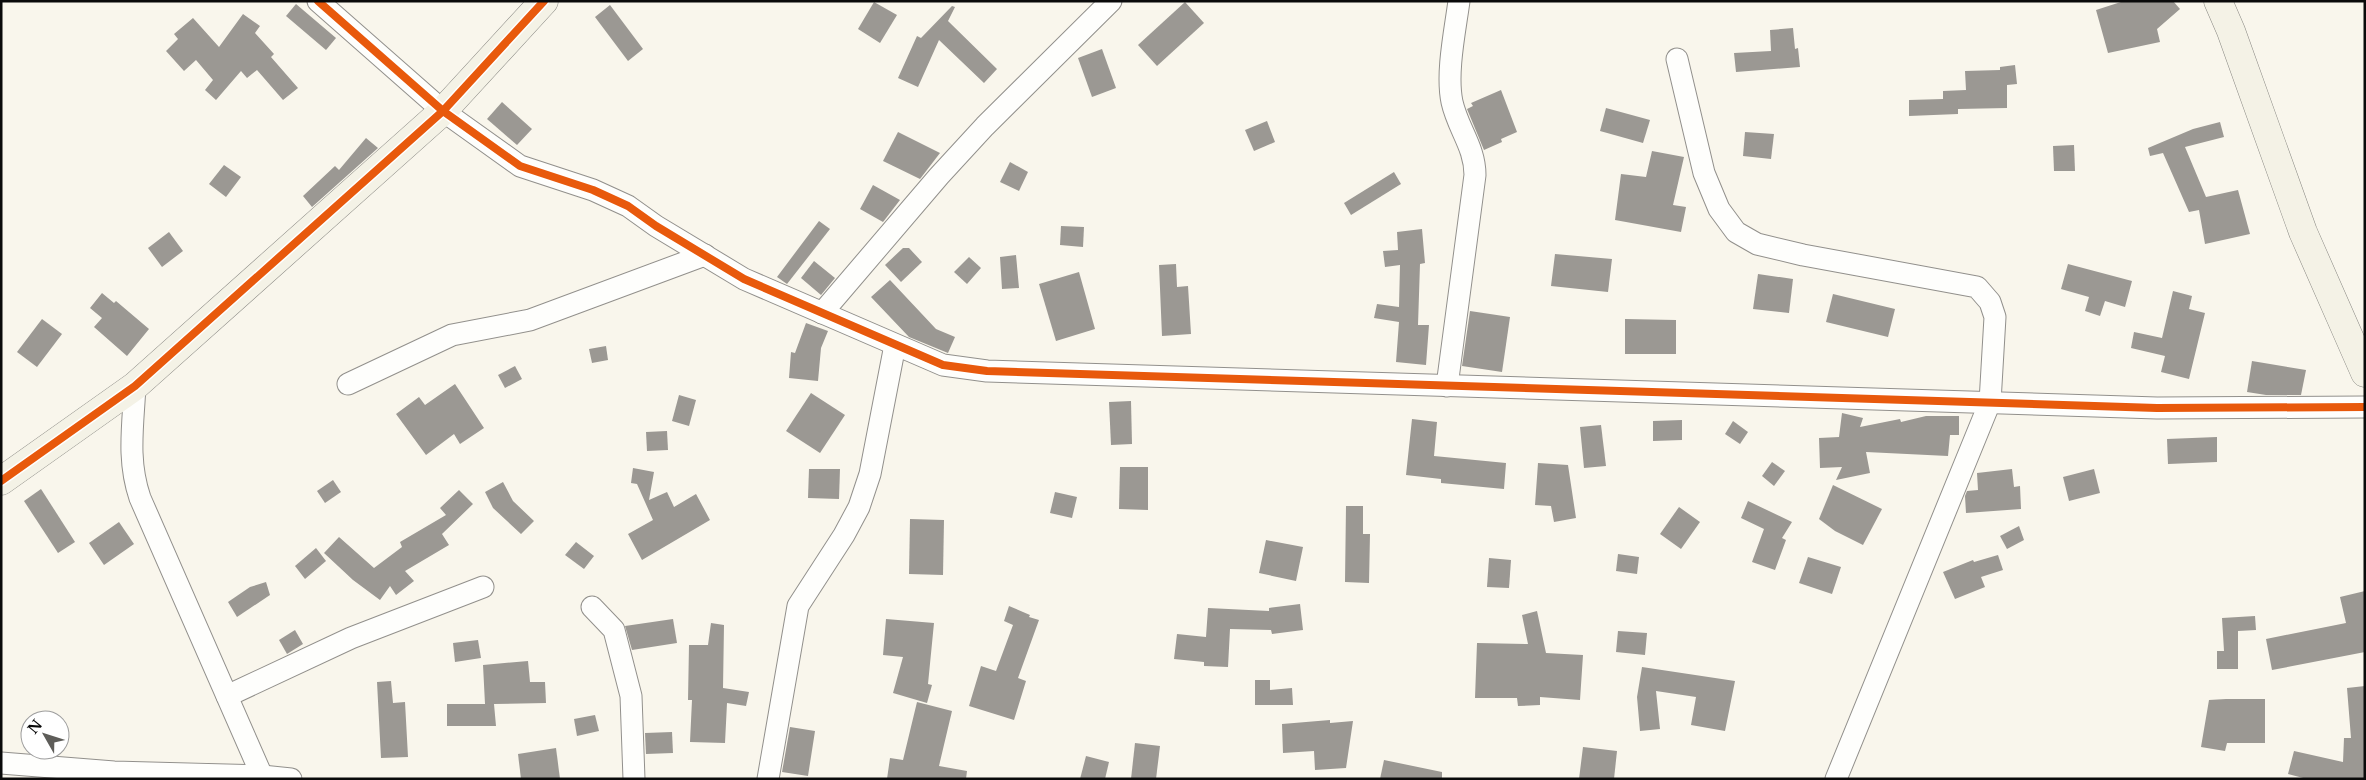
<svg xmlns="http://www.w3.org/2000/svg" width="2366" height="780" viewBox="0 0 2366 780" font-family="'Libre Baskerville',serif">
	<rect width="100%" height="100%" fill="#f9f6ec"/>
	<g fill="#9b9893">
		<path d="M2124 1H2173L2180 9 2157 29 2160 42 2108 53 2096 10Z"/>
		<path d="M874 2 897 15 880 43 858 29Z"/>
		<path d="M1185 2 1204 23 1157 66 1138 45Z"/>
		<path d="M296 4 336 38 326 50 286 16Z"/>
		<path d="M610 5 643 49 628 61 595 17Z"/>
		<path d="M952 6 955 7 948 21 997 69 984 83 939 40 918 87 898 78 917 36 921 38Z"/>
		<path d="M243 14 260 26 255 33 274 54 271 57 298 88 283 100 257 70 247 78 241 71 216 100 205 90 213 80 196 60 184 71 166 51 178 39 174 34 193 18 219 47Z"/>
		<path d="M1793 28 1795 49 1798 48 1800 67 1736 72 1734 53 1771 51 1770 30Z"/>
		<path d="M1102 49 1116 88 1092 97 1078 58Z"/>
		<path d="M2015 65 2017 84 2007 85V108L1958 109V114L1909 116V100L1943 99V91L1966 90 1965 71 2000 70V67Z"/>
		<path d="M1501 90 1517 132 1501 139 1502 142 1484 150 1467 109 1473 106 1471 103Z"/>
		<path d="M502 102 532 129 517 145 487 119Z"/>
		<path d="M1606 108 1650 120 1643 143 1600 131Z"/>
		<path d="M1267 121 1275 142 1254 151 1245 130Z"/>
		<path d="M2220 122 2224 137 2185 147 2206 197 2238 190 2250 234 2205 244 2199 210 2189 212 2163 153 2150 156 2148 148 2193 129Z"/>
		<path d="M898 132 940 153 920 179 883 161Z"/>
		<path d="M1745 132 1774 134 1771 159 1743 156Z"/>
		<path d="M366 138 378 148 312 207 303 196 335 166 339 170Z"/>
		<path d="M2074 145 2075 171H2054L2053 146Z"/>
		<path d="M1652 151 1684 157 1673 205 1686 207 1681 232 1615 220 1621 174 1646 177Z"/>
		<path d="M1010 162 1028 172 1019 191 1000 182Z"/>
		<path d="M224 165 241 177 226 197 209 184Z"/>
		<path d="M1394 172 1401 184 1351 215 1344 203Z"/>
		<path d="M873 185 900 200 883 222 860 209Z"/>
		<path d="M819 221 830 229 787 284 777 277Z"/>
		<path d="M1061 226 1084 227 1083 247 1060 245Z"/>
		<path d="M1422 229 1425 263 1420 264 1418 325H1429L1426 365 1396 362 1399 322 1374 318 1377 304 1399 307 1400 265 1385 267 1383 251 1398 250 1397 232Z"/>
		<path d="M169 232 183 251 162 267 148 248Z"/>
		<path d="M903 248H909L922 262 901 282 885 265Z"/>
		<path d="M1555 254 1612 259 1608 292 1551 286Z"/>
		<path d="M1016 255 1019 288 1002 289 1000 257Z"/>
		<path d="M969 257 981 268 967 284 954 272Z"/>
		<path d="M814 261 835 278 821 295 801 278Z"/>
		<path d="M1176 264 1177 287 1188 286 1191 334 1162 336 1159 265Z"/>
		<path d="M2068 264 2132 281 2125 307 2105 301 2100 316 2085 311 2089 297 2061 289Z"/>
		<path d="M1079 272 1095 329 1056 341 1039 284Z"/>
		<path d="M1758 274 1793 279 1789 313 1753 309Z"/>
		<path d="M890 280 936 329 955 337 948 353 909 337 871 297Z"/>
		<path d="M2173 291 2192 296 2189 309 2205 313 2189 379 2161 372 2165 356 2131 348 2134 332 2162 338Z"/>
		<path d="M102 293 114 303 116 301 149 329 127 356 94 327 102 318 90 308Z"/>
		<path d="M1833 294 1895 309 1888 337 1826 322Z"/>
		<path d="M1470 311 1510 317 1502 372 1462 366Z"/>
		<path d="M42 319 62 334 37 367 17 352Z"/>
		<path d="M1625 319 1676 320V354H1625Z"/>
		<path d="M806 323 828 331 821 348 818 381 789 378 791 352 795 353Z"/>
		<path d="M606 346 608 360 592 363 589 349Z"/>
		<path d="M2252 361 2306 370 2301 395H2266L2247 392Z"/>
		<path d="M515 366 522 379 505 388 498 375Z"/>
		<path d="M455 384 484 428 460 444 454 434 426 455 396 414 419 397 425 405Z"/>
		<path d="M811 393 845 415 820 453 786 431Z"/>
		<path d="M679 395 696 400 689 426 672 421Z"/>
		<path d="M1131 401 1132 444 1111 445 1109 402Z"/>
		<path d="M1842 413 1863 418 1860 427 1900 419 1901 422 1926 416H1959V435H1950L1948 456 1866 452 1870 473 1836 480 1842 467 1820 468 1819 438 1839 437Z"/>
		<path d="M1412 419 1437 422 1434 456 1506 463 1504 489 1441 483V479L1406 475Z"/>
		<path d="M1682 420V440L1653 441V421Z"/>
		<path d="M1733 421 1748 432 1740 444 1725 434Z"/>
		<path d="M1601 425 1606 466 1584 468 1580 427Z"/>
		<path d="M667 431 668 450 647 451 646 432Z"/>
		<path d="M2217 437V462L2168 464 2167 439Z"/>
		<path d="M1772 462 1785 471 1774 486 1762 476Z"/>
		<path d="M1538 463 1568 465 1576 518 1554 522 1551 506 1535 505Z"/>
		<path d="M1120 467H1148V510L1119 509Z"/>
		<path d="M633 468 654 472 649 500 667 492 674 507 696 494 710 520 642 560 628 534 653 520 637 484 631 483Z"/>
		<path d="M809 469H840L839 499 808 498Z"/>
		<path d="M2012 469 2014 487 2020 486 2021 509 1966 513 1965 496 1967 491 1978 490 1977 473Z"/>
		<path d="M2094 469 2100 493 2069 501 2063 477Z"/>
		<path d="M333 480 341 492 325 503 317 491Z"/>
		<path d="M503 482 513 501 534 521 521 534 493 508 485 492Z"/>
		<path d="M1833 485 1882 509 1863 545 1835 531 1819 519Z"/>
		<path d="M41 489 75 542 58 553 24 501Z"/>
		<path d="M459 490 473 504 442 534 449 545 405 571 414 581 396 595 390 586 380 600 353 580 324 553 339 537 374 568 402 547 400 542 446 515 440 508Z"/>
		<path d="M1055 492 1077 497 1072 518 1050 513Z"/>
		<path d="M1748 501 1792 522 1782 538 1786 540 1775 570 1752 562 1764 529 1741 518Z"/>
		<path d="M1346 506H1363V534H1370L1369 583 1345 582Z"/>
		<path d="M1679 507 1700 522 1681 549 1660 534Z"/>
		<path d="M910 519 944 520 943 575 909 574Z"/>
		<path d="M119 522 134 544 104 565 89 543Z"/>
		<path d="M2019 526 2024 540 2007 549 2000 536Z"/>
		<path d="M1266 540 1303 547 1296 581 1259 573Z"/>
		<path d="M576 542 594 556 584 569 565 555Z"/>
		<path d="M316 548 326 561 305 579 295 566Z"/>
		<path d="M1618 554 1639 557 1637 574 1616 571Z"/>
		<path d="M1998 555 2003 570 1981 577 1985 587 1955 599 1943 572 1973 560 1974 562Z"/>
		<path d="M1808 557 1841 567 1832 594 1799 583Z"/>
		<path d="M1489 558 1511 560 1509 588 1487 587Z"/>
		<path d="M266 582 270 595 237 617 228 602 250 587Z"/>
		<path d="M2365 591V652L2272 670 2266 639 2346 623 2340 597Z"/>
		<path d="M1300 604 1303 630 1272 634 1271 630 1230 629 1228 667 1204 666V662L1174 659 1177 634 1206 637 1208 608 1269 611V608Z"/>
		<path d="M1009 606 1030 615 1029 617 1039 620 1018 678 1026 681 1014 720 969 706 981 666 996 671 1013 625 1004 621Z"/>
		<path d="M1537 611 1546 653 1583 655 1580 700 1540 697V705L1518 706 1517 698H1475L1477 643 1528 644 1522 615Z"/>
		<path d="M2255 616 2256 630 2238 631V669H2217V651H2224L2222 618Z"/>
		<path d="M673 619 677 643 632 650 625 626Z"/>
		<path d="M886 619 934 623 928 684 932 685 927 703 893 693 903 657 883 655Z"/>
		<path d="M711 623 724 625 723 688 749 692 746 706 727 703 725 743 690 742 692 700H688L689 645H708Z"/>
		<path d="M295 630 303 644 287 654 279 640Z"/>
		<path d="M1618 631 1647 633 1645 655 1616 652Z"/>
		<path d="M478 640 481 658 455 662 453 643Z"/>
		<path d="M528 661 530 682H545L546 703 494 704 496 726H447V704H485L483 665Z"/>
		<path d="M1642 667 1735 681 1725 731 1691 725 1696 697 1656 691 1660 729 1640 731 1637 697Z"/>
		<path d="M1255 680H1270V690L1292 688 1293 705H1255Z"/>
		<path d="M391 681 393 703 405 702 408 757 381 758 377 682Z"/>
		<path d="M2365 686V779H2307L2288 774 2294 751 2343 762 2344 738H2351L2347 688Z"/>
		<path d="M2226 699H2265V743H2227L2225 751 2201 747 2209 700Z"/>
		<path d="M917 702 952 711 939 766 967 771 966 779H887L890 758 903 760Z"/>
		<path d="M595 715 599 731 577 736 574 719Z"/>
		<path d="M1330 720V723L1353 721 1346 768 1315 770 1314 751 1283 753 1282 724Z"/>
		<path d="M790 727 815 731 808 776 782 772Z"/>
		<path d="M672 732 673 753 646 754 645 733Z"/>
		<path d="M1135 743 1160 746 1156 779H1131Z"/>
		<path d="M1583 747 1617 751 1614 779H1579Z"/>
		<path d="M556 748 560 779H521L518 754Z"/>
		<path d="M1086 756 1109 762 1105 779H1080Z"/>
		<path d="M1384 760 1442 772V779H1380Z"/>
	</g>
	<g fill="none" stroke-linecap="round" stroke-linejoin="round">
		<g stroke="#92908c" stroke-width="23">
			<g id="street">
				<path d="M318 1 443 111 520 166 593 190 628 206 656 226 744 279 943 365 987 371 2157 408 2365 407"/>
				<path d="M1677 59 1704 173 1719 209 1736 232 1757 244 1803 255 1977 287 1990 302 1995 317 1990 402 1836 779"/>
				<path d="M822 313 939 176 985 126 1111 1"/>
				<path d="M348 384 452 335 530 320 705 255"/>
				<path d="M135 386C133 426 127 460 140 498L262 776"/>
				<path d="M1447 386 1475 175C1475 147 1458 129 1452 102 1446 73 1455 31 1459 1"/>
				<path d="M592 607 614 630 631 696 634 779"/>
				<path d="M227 696 351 638 483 587"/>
				<path d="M1 763 114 772 262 776 291 779"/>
				<path d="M768 779 798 606 844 535 859 507 870 474 895 345"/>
			</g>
		</g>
		<g stroke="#888782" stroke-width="29">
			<g id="secondary">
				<path d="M2218 1 2231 31 2303 232 2365 373"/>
				<path d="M1 481 135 386 443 111 544 1"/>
			</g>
		</g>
		<use href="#street" stroke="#fefefc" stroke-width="21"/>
		<use href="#secondary" stroke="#f4f2e6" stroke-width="28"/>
		<g stroke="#fff" stroke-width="11">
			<g id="cycleway">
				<path d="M318 1 443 111 520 166 593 190 628 206 656 226 744 279 943 365 987 371 2157 408 2365 407"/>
				<path d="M1 481 135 386 443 111 544 1"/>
			</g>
		</g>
		<use href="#cycleway" stroke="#e8590c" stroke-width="8"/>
	</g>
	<rect width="2366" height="780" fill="none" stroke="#0a0a0a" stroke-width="5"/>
	<g transform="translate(45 735) rotate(309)"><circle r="24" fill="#ffffff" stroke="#9d9d9d"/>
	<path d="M0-4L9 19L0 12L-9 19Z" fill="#5e5d59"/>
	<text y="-8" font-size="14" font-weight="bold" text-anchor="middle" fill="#0a0a0a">N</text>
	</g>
</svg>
